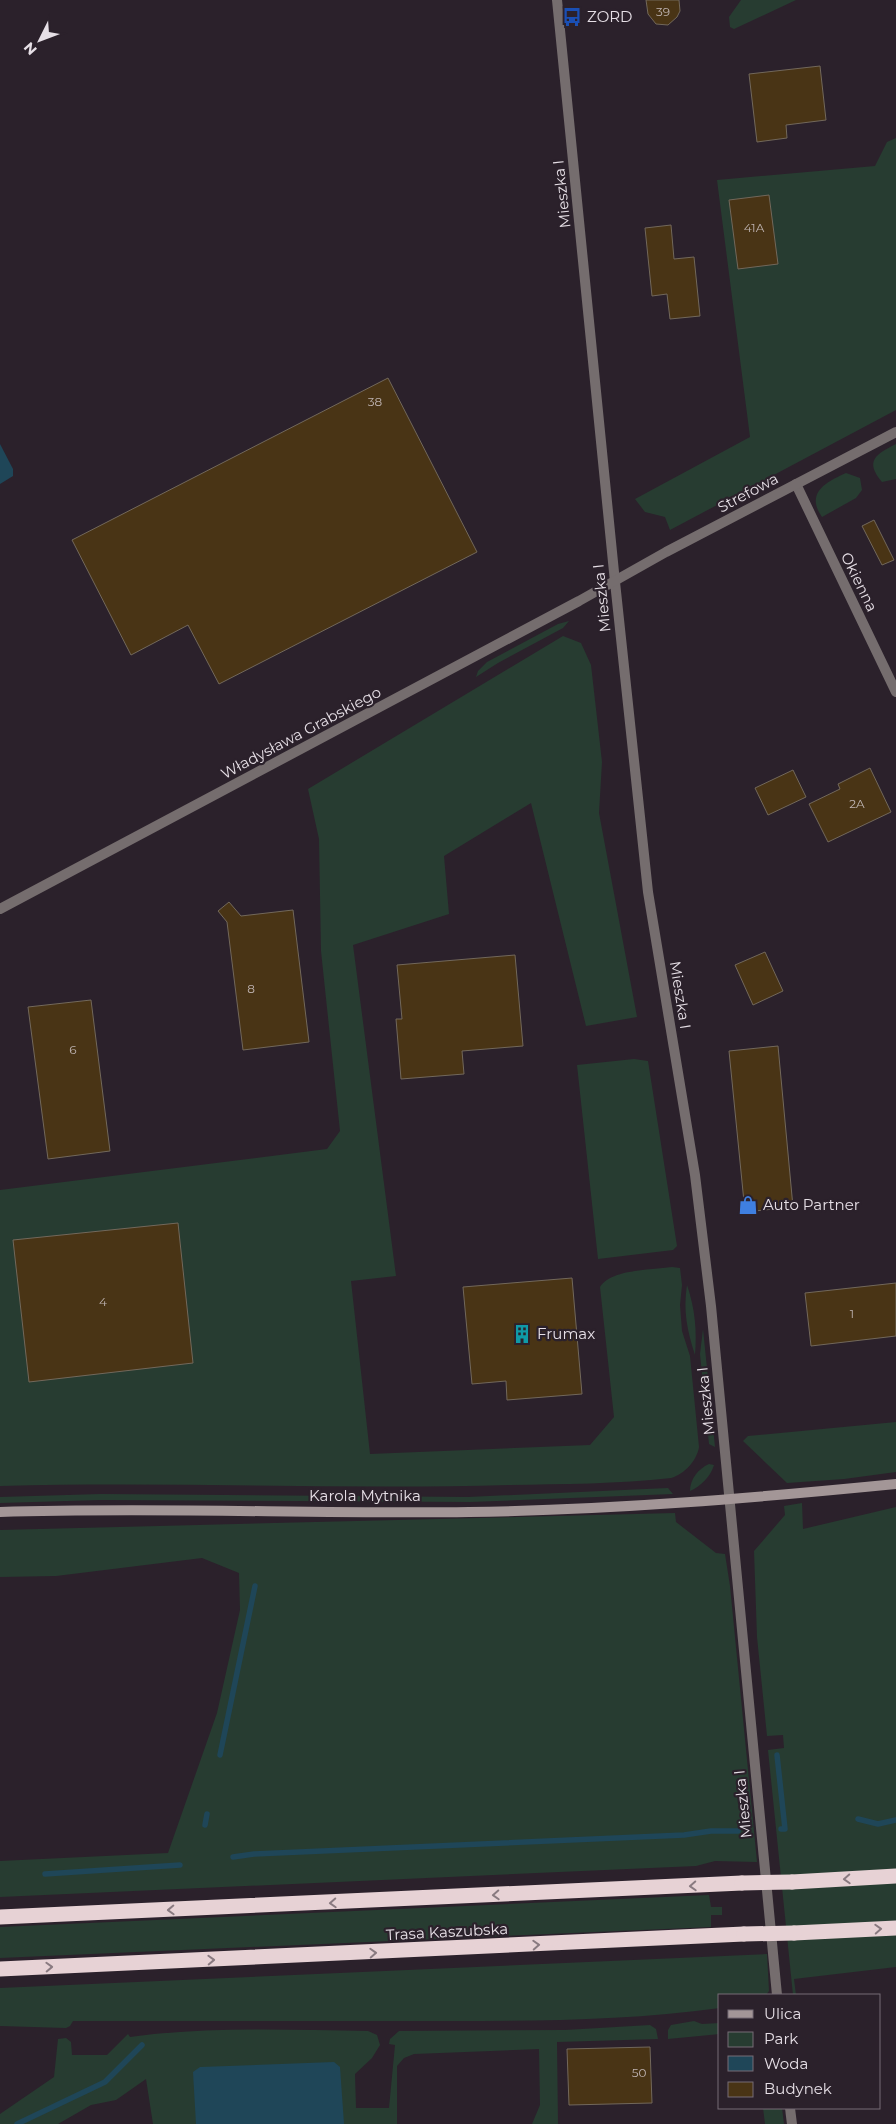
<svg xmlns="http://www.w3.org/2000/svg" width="896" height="2124" viewBox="0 0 896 2124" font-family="Montserrat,sans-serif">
	<rect width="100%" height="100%" fill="#2b212b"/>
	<g fill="#273c31">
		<path d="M741 0H796L734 29 730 27 729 17Z"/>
		<path d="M896 138V410L670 530 665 517 645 512 635 499 750 437 717 180 875 166 887 142Z"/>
		<path d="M896 444V479L882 482C864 461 876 454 896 444Z"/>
		<path d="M846 473 860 478 862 490 856 498 822 517C805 493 826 482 846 473Z"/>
		<path d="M569 621 563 628 498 663 476 677 478 671 487 662 558 624Z"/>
		<path d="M563 636 581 643 591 665 602 762 599 813 637 1017 586 1026 531 803 444 856 449 914 353 945 396 1276 351 1281 370 1454 590 1445 614 1417 600 1287C611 1269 652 1270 672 1267L680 1268 682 1285 680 1305 682 1331 690 1356 699 1447C697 1460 685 1474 671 1478 618 1484 563 1484 509 1485 339 1490 170 1481 0 1486V1190L327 1149 340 1131 321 951 319 839 308 789Z"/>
		<path d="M634 1059 648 1061 677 1246 673 1250 598 1259 577 1065Z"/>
		<path d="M687 1285C695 1309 697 1330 695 1355 687 1330 683 1311 687 1285Z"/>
		<path d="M703 1329 715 1447 709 1444 700 1354Z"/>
		<path d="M896 1422V1472L844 1479 787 1483 743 1441 748 1436Z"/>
		<path d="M709 1464 714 1465C711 1476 701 1486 690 1491 690 1479 698 1469 709 1464Z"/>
		<path d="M668 1488 673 1494 470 1502 100 1500 0 1503V1497L101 1494 468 1497Z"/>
		<path d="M802 1503 803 1529 896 1507V1967L794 1979 796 1995H793L768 1750 784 1748 783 1735 767 1736 757 1637 754 1551 785 1515 784 1506Z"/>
		<path d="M675 1513 676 1522 716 1553 725 1554 730 1586 757 1862 715 1861 696 1866 0 1897V1861L168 1853 217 1713 240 1610 239 1573 202 1558 56 1576 0 1577V1530Z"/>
		<path d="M709 1895 711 1907H722V1915H711V1927L0 1958V1927Z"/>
		<path d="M767 1954 769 1991 766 1995H720V2008C618 2022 516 2021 414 2021 300 2021 186 2021 73 2021L70 2026 66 2028 0 2026V1988Z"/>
		<path d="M694 2021 702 2024 720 2023V2034L668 2039V2030L671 2025Z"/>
		<path d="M650 2025 656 2029 658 2039 557 2042 558 2124H532L540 2105 539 2049 414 2054 404 2058 397 2066V2124H153L146 2079 116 2100 91 2105 58 2124H0V2114L54 2077 58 2039 66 2038 71 2042 72 2055H107L128 2034 130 2037C208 2026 289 2030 368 2031L377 2035 380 2045 372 2058 355 2074 356 2108H389L395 2045 389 2044 390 2039 399 2031 565 2030Z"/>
		<path d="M763 2108H782L784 2124H765Z"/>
	</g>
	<g fill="#1f4658">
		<path d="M0 444 13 469V476L0 484Z"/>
		<path d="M334 2062 340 2067 344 2124H196L193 2072 200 2067Z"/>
	</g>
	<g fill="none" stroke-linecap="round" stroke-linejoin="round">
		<g stroke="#1f4658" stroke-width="5.5">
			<path d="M220 1755 255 1586"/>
			<path d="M777 1755 785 1829H781"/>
			<path d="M858 1819 878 1824 896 1820"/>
			<path d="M205 1825 207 1814"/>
			<path d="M233 1857 254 1854 684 1835 711 1831H738"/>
			<path d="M45 1874 180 1865"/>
			<path d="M17 2124 105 2082 142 2045"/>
		</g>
	</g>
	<g fill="#493415" stroke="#72685b">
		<path d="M646 0H679L680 11 677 17 668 25 656 24 648 14Z"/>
		<path d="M820 66 826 120 786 125 787 138 757 142 749 74Z"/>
		<path d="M769 195 778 264 738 269 729 200Z"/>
		<path d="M671 225 674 259 694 257 700 316 670 319 667 294 652 296 645 228Z"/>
		<path d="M388 378 477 552 219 684 188 625 131 655 72 540Z"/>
		<path d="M874 520 894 560 882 565 862 526Z"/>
		<path d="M870 768 891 812 828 842 809 804 840 789 838 784Z"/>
		<path d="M793 770 806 797 768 815 755 788Z"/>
		<path d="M229 902 241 916 293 910 309 1042 243 1050 227 922 218 911Z"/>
		<path d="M765 952 783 991 753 1005 735 965Z"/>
		<path d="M515 955 523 1046 462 1051 464 1074 401 1079 396 1019H402L397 965Z"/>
		<path d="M91 1000 110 1151 48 1159 28 1007Z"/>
		<path d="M778 1046 793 1207 745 1212 729 1051Z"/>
		<path d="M178 1223 193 1363 29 1382 13 1240Z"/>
		<path d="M572 1278 582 1394 507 1400 506 1381 472 1384 463 1287Z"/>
		<path d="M896 1283V1336L811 1346 805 1293Z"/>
		<path d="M650 2047 652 2103 569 2105 567 2049Z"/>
	</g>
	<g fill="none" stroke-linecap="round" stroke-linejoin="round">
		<g stroke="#756d6e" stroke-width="10">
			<path d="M557 0 615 582 648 892 695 1175 711 1306 777 1995"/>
			<path d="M796 484 896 692"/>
			<path d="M0 909 579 601 666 552 896 432"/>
			<path d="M790 2108 792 2124"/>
		</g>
		<path stroke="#a39697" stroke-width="10" d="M0 1512C156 1507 312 1514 469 1512 612 1510 754 1498 896 1484"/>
		<g stroke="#e7d2d5" stroke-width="15">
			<path d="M792 1882 896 1876"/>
			<path d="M0 1917 742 1883"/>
			<path d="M794 1933 896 1928"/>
			<path d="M0 1969 744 1934"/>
		</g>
		<g stroke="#e7d2d5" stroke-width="15">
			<path d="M742 1883 792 1882"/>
			<path d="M744 1934 794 1933"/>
		</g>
	</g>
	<defs><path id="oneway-chevron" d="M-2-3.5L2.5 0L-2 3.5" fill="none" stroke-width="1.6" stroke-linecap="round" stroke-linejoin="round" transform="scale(1.25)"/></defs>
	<g stroke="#897a80">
		<use href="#oneway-chevron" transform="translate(847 1879) rotate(177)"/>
		<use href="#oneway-chevron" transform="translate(693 1886) rotate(177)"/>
		<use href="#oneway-chevron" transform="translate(496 1895) rotate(177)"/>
		<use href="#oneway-chevron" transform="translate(333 1903) rotate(177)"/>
		<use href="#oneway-chevron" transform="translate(171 1910) rotate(178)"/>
		<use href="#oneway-chevron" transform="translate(878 1929) rotate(-3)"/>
		<use href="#oneway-chevron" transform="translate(536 1945) rotate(-3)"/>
		<use href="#oneway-chevron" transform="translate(373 1953) rotate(-3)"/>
		<use href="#oneway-chevron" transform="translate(211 1960) rotate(-2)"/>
		<use href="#oneway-chevron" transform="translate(49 1967) rotate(-2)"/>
	</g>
	<defs>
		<g id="bus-bare" transform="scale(1.5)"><path d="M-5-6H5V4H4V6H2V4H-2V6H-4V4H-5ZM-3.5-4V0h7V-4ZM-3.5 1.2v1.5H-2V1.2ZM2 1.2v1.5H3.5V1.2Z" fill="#1a4fb4" stroke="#2b212b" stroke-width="2.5" paint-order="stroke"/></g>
		<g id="shop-bare" transform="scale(1.5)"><path d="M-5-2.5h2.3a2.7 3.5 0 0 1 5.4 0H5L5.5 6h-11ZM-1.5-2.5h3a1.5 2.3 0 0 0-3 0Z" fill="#3f7fe0" stroke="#2b212b" stroke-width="2.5" paint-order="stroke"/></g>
		<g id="building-bare" transform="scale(1.5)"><path d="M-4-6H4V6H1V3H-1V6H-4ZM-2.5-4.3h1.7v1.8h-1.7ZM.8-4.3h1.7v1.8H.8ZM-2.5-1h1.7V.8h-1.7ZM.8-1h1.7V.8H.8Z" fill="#0f9aa8" stroke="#2b212b" stroke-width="2.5" paint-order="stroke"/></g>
	</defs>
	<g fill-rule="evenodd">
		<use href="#bus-bare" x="572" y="17"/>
		<use href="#shop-bare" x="748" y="1205"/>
		<use href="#building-bare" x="522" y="1334"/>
	</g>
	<g text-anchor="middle" stroke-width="4.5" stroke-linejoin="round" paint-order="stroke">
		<g font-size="12" fill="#bfb4b2">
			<text x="663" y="16">39</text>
			<text x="754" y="232">41A</text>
			<text x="375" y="406">38</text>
			<text x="857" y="808">2A</text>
			<text x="251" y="993">8</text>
			<text x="73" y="1054">6</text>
			<text x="103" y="1306">4</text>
			<text x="852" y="1318">1</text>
			<text x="639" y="2077">50</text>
		</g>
		<g font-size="15" fill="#e6dfe6" stroke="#2b212b" text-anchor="start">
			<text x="587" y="22">ZORD</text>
			<text x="763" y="1210">Auto Partner</text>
			<text x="537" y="1339">Frumax</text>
		</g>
		<g font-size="15" fill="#e6dfe6" stroke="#2b212b">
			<text transform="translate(562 194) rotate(-96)" y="5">Mieszka I</text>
			<text transform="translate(748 493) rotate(-28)" y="5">Strefowa</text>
			<text transform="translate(859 582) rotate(64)" y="5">Okienna</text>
			<text transform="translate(602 598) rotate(-96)" y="5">Mieszka I</text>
			<text transform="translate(301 733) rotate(-28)" y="5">Władysława Grabskiego</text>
			<text transform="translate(680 995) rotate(81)" y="5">Mieszka I</text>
			<text transform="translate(706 1401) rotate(-96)" y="5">Mieszka I</text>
			<text x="365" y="1501">Karola Mytnika</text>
			<text transform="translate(743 1804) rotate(-96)" y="5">Mieszka I</text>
			<text transform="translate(447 1932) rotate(-3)" y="5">Trasa Kaszubska</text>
		</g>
	</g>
	<rect x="718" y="1994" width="162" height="115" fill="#2b212b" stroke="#766d76"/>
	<rect x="728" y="2010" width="25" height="8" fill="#a39697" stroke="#766d76"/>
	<text x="764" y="2019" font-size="15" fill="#e6dfe6">Ulica</text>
	<rect x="728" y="2032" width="25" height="15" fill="#273c31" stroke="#766d76"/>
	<text x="764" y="2044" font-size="15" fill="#e6dfe6">Park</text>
	<rect x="728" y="2056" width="25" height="15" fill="#1f4658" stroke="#766d76"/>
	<text x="764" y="2069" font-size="15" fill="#e6dfe6">Woda</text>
	<rect x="728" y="2082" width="25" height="15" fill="#493415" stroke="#766d76"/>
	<text x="764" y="2094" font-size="15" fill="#e6dfe6">Budynek</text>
	<g transform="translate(40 40) rotate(228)" stroke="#2b212b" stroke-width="4" paint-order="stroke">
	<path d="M0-4L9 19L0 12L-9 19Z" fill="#e6dfe6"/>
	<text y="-8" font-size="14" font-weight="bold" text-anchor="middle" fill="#e6dfe6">N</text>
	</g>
</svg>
